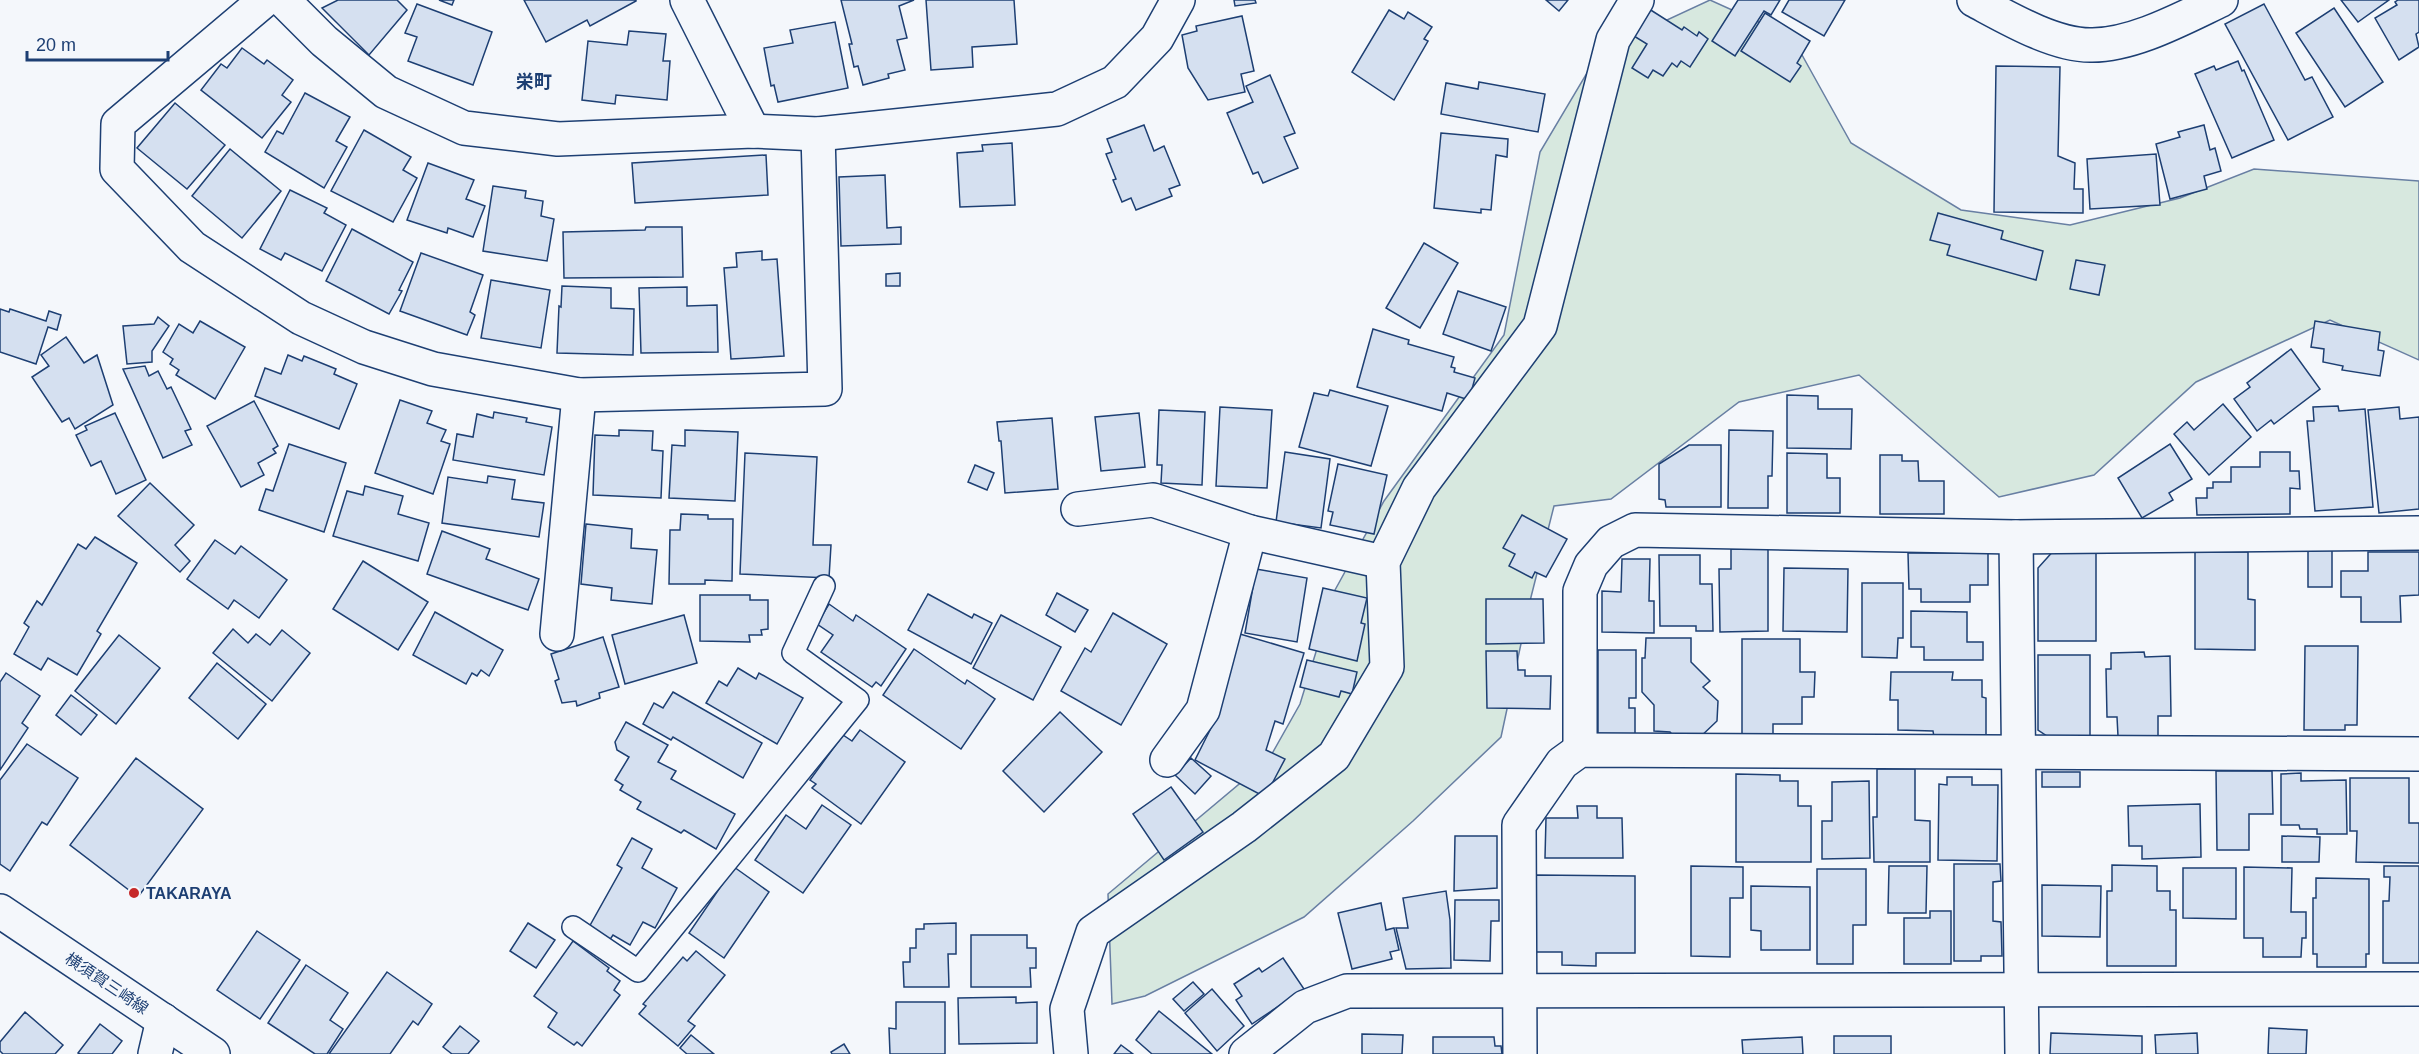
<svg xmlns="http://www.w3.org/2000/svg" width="2419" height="1054" viewBox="0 0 2419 1054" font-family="Helvetica,'Noto Sans JP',sans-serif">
	<rect width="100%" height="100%" fill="#f4f7fb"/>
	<path fill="#d7e8df" stroke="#687fa3" stroke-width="1.5" d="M1710 0 1792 37 1851 143 1961 210 2070 225 2180 198 2254 169 2419 181V360L2330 320 2196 382 2094 475 1999 497 1859 375 1739 402 1611 499 1554 506 1531 597 1501 737 1413 821 1304 917 1145 996 1112 1004 1108 894 1269 759 1300 704 1335 590 1384 501 1504 335 1540 152 1600 51Z"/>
	<g fill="#d5e0f0" stroke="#1d3f73" stroke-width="1.5">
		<path d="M338 0H397L407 10 369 55 322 8Z"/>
		<path d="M439 0H454L452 5Z"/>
		<path d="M524 0H636V1L590 26 587 20 546 42Z"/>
		<path d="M841 0H914L899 6 907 38 897 40 905 70 888 74 889 78 863 85 858 66 854 67 849 44H852Z"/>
		<path d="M926 0H1014L1017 44 972 47 973 67 931 70Z"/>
		<path d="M1234 0H1255L1256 3 1235 6Z"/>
		<path d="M1546 0H1568L1559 11Z"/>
		<path d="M1738 0H1780L1771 15 1764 11 1735 56 1712 41Z"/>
		<path d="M1789 0H1845L1824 36 1782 12Z"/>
		<path d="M2341 0H2389L2358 22Z"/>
		<path d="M2398 0H2419V32L2416 34 2419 47 2399 60 2375 18 2397 5 2395 2Z"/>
		<path d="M417 4 492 32 473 85 408 61 417 37 405 33Z"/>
		<path d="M2264 4 2305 80 2312 77 2333 117 2288 140 2225 24Z"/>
		<path d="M1646 7 1682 30 1684 27 1697 36 1699 32 1708 39 1690 67 1681 61 1677 67 1672 63 1663 76 1653 70 1648 78 1632 68 1647 44 1629 33Z"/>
		<path d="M2334 8 2383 82 2345 107 2296 33Z"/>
		<path d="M1389 10 1404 19 1408 12 1432 27 1424 39 1428 41 1394 100 1352 72Z"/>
		<path d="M1765 13 1810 41 1797 63 1801 66 1790 82 1741 51Z"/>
		<path d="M1242 16 1254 71 1241 74 1245 92 1208 100 1188 68 1182 35 1197 31 1196 26Z"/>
		<path d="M835 22 848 88 778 102 774 85 771 86 764 48 793 43 790 30Z"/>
		<path d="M629 31 666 34 663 61H670L667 100 616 95 615 104 582 100 588 41 627 45Z"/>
		<path d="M242 48 264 64 267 60 293 80 282 95 291 102 262 138 201 90 221 64 227 68Z"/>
		<path d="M2238 61 2242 71 2244 70 2274 140 2232 158 2195 74 2214 66 2216 70Z"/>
		<path d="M1996 66 2060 67 2058 156 2075 163 2074 189H2083V213L1994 212Z"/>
		<path d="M1270 75 1295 133 1284 137 1298 168 1263 183 1258 172 1253 174 1227 113 1253 102 1246 86Z"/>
		<path d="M1479 82 1545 94 1538 132 1441 114 1446 83 1478 89Z"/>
		<path d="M305 93 350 117 336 141 347 147 324 188 265 152 277 131 283 134Z"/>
		<path d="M175 103 225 145 187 189 137 148Z"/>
		<path d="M1144 125 1154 151 1164 146 1180 185 1169 189 1172 196 1136 210 1131 198 1122 202 1113 180 1116 179 1106 154 1112 152 1107 139Z"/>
		<path d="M2204 125 2210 150 2215 148 2221 171 2204 176 2207 189 2170 199 2156 144 2180 137 2178 132Z"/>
		<path d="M364 130 411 157 403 170 417 178 393 222 331 191Z"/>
		<path d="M1441 133 1508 139 1507 157 1496 155 1491 210 1481 209V213L1434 208Z"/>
		<path d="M1012 143 1015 205 960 207 957 153 983 151 982 145Z"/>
		<path d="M230 149 281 191 242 238 192 196Z"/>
		<path d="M2156 154 2160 205 2090 209 2087 159Z"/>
		<path d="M766 155 768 195 635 203 632 163Z"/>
		<path d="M428 163 474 180 466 199 485 206 473 237 448 228 447 233 407 220Z"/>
		<path d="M885 175 887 228 901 227V244L841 246 839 177Z"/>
		<path d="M493 186 526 191 525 198 543 201 541 216 554 219 547 261 483 251Z"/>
		<path d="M290 190 327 208 324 213 346 225 322 271 285 253 281 260 260 249Z"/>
		<path d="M1938 213 2003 231 2001 239 2043 251 2036 280 1947 255 1950 245 1930 240Z"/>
		<path d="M646 227H682L683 277 564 278 563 232 645 230Z"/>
		<path d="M352 229 413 262 399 290 402 291 389 314 326 281Z"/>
		<path d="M1424 243 1458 263 1420 328 1386 308Z"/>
		<path d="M762 251V260L777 259 784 356 731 359 724 268 737 267 736 253Z"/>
		<path d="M421 253 483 275 470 312 475 315 467 335 400 311Z"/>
		<path d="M2076 260 2105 265 2099 295 2070 289Z"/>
		<path d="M900 273V286H886V274Z"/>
		<path d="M491 280 550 290 541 348 481 338Z"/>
		<path d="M562 286 611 288V308L634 309 633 355 557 353 559 306 561 307Z"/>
		<path d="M687 287V306L717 305 718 352 641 353 639 288Z"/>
		<path d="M1458 291 1506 307 1491 351 1443 334Z"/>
		<path d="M0 309 9 312 10 309 46 321 49 311 61 315 57 330 48 327 36 364 0 352Z"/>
		<path d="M158 317 169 326 152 351V362L127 364 123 326 154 324Z"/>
		<path d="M200 321 245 347 215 399 176 375 179 370 170 364 173 359 163 352 179 324 193 333Z"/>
		<path d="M2315 321 2380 332 2378 350 2384 351 2380 376 2342 370 2343 366 2323 362 2324 349 2311 347Z"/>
		<path d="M1373 329 1409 340 1408 344 1454 357 1451 367 1455 368 1454 372 1475 378 1469 400 1447 393 1442 411 1357 387Z"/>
		<path d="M66 337 84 363 97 355 113 405 75 429 69 418 62 422 32 377 49 366 41 355Z"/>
		<path d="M2291 349 2320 389 2274 424 2271 420 2257 431 2234 399 2250 387 2247 383Z"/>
		<path d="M288 355 302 361 304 356 336 369 334 374 357 384 339 429 255 396 265 368 281 374Z"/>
		<path d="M145 366 149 376 158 371 167 389 171 387 191 429 185 431 192 445 163 458 123 369Z"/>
		<path d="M1330 390 1388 406 1371 466 1299 447 1314 393 1328 396Z"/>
		<path d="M1787 395 1818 396V409H1852L1851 449 1787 448Z"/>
		<path d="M400 400 432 411 427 423 446 430 441 441 450 444 433 494 375 473Z"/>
		<path d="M254 401 278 446 273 449 276 453 258 463 264 475 241 487 207 426Z"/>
		<path d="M2223 404 2251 437 2209 475 2174 434 2187 422 2194 430Z"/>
		<path d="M2338 406 2339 411 2365 409 2373 507 2315 511 2307 421H2314L2313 407Z"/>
		<path d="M1220 407 1272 410 1267 488 1216 486Z"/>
		<path d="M2399 407 2400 419 2419 417V509L2379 513 2368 410Z"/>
		<path d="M1159 410 1205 412 1202 485 1161 483 1162 465H1157Z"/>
		<path d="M494 412 527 418 526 422 552 427 544 475 453 460 457 434 473 437 477 414 493 418Z"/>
		<path d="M115 413 146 480 116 494 101 461 91 466 76 435 87 430 85 426Z"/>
		<path d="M1139 413 1145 467 1101 471 1095 417Z"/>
		<path d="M1052 418 1058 489 1005 493 1001 441H999L997 422Z"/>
		<path d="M619 430 653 431 652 450 663 451 661 498 593 495 595 435 619 436Z"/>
		<path d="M685 430 738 432 735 501 669 498 672 445 685 446Z"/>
		<path d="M1729 430 1773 431 1772 476H1768V508H1728Z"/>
		<path d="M289 444 346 463 324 532 259 510 266 489 273 491Z"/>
		<path d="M2170 444 2192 479 2169 493 2173 500 2142 518 2118 478Z"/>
		<path d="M1689 445H1721V507H1666L1665 500 1659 499V464Z"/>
		<path d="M1285 452 1330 459 1321 528 1276 522Z"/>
		<path d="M2260 452H2290V471H2299L2300 489 2290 488V514L2197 515 2196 498H2207V488H2213V482H2231V467H2260Z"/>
		<path d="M745 453 817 457 813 545H831L829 578 740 574Z"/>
		<path d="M1787 453 1827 454V478H1840V513H1787Z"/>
		<path d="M1880 455H1902V461H1918L1919 481H1944V514H1880Z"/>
		<path d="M1338 464 1387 475 1374 534 1330 525 1333 512 1328 511Z"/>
		<path d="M975 465 994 473 987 490 968 482Z"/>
		<path d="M488 476 515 480 512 499 544 503 539 537 442 523 448 477 487 483Z"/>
		<path d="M150 483 194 525 175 545 190 561 180 572 118 516Z"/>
		<path d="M365 486 403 496 398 514 429 523 418 561 333 536 347 491 363 495Z"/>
		<path d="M681 514 708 515V519H733L732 581 705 580V584H669L670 530H680Z"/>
		<path d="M1522 515 1567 539 1546 577 1535 572 1532 578 1509 566 1515 554 1503 548Z"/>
		<path d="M586 524 632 529 631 548 657 550 652 604 611 600 612 588 581 584Z"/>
		<path d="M442 531 490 549 486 559 539 579 528 610 427 574Z"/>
		<path d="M95 537 137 563 97 631 101 634 77 675 48 658 41 670 14 654 29 627 24 623 37 601 42 605 78 544 86 549Z"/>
		<path d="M215 540 235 554 241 546 287 580 259 618 234 600 228 609 187 579Z"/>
		<rect x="2308" y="545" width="24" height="42"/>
		<path d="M2056 548H2096V641H2038V568Z"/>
		<path d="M1731 549H1768V631L1720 632 1719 569H1731Z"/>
		<path d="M2195 552H2248V599L2255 600V650L2195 649Z"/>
		<path d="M2368 552H2419V595L2400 596 2401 622H2361V597H2341V571H2368Z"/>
		<path d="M1908 553H1988V585H1970V602H1921V589H1909Z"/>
		<path d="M1659 555H1700V584H1712L1713 631H1696V626H1660Z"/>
		<path d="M1622 559H1650L1649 601H1654V633L1602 632V591L1621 592Z"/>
		<path d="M363 561 428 602 398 650 333 609Z"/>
		<path d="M1784 568 1848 569 1847 632 1783 631Z"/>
		<path d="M1256 569 1307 578 1297 642 1245 633Z"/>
		<path d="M1862 583H1903V638H1898L1897 658 1862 657Z"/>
		<path d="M1323 588 1367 598 1361 623 1365 624 1357 661 1309 649Z"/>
		<path d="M1057 593 1088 610 1075 632 1046 615Z"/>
		<path d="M928 594 972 618 974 614 992 623 971 664 908 630Z"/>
		<path d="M700 595H750V600H768V629L761 630 762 635H749L750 642 700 641Z"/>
		<path d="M1486 599H1543L1544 643 1486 644Z"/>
		<path d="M829 604 853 621 856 615 906 649 881 686 876 682 872 687 821 652 833 635 817 624Z"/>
		<path d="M1911 611 1967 612V642H1983V660H1924V647H1911Z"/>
		<path d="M435 612 503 650 489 676 481 670 477 676 472 673 466 684 413 655Z"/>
		<path d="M1113 613 1167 644 1121 725 1061 691 1085 648 1091 652Z"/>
		<path d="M684 615 697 663 625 684 612 635Z"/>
		<path d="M1001 615 1061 647 1033 700 973 668Z"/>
		<path d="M233 629 248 643 256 634 270 645 282 630 310 653 272 701 213 653Z"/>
		<path d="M1240 634 1304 653 1283 724 1275 721 1266 750 1285 759 1265 797 1195 760 1214 722Z"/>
		<path d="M119 635 160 668 116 724 75 691Z"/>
		<path d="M603 637 619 687 599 693 600 698 577 706 576 701 562 703 555 681 559 679 551 654Z"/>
		<path d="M1646 638H1691V662L1710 681 1703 687 1718 701 1717 721 1697 740H1677L1670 732 1654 731V705L1642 692V658H1645Z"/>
		<path d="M1742 639H1800V672H1815L1814 697H1802V724H1773V740L1742 739Z"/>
		<path d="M2305 646H2358L2357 725H2345V730H2304Z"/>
		<path d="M914 649 965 684 967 680 995 699 961 749 883 695Z"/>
		<path d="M1598 650H1636V698H1629V708H1635V736L1598 735Z"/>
		<path d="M1486 651H1517L1518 670H1525V676H1551L1550 709 1487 708Z"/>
		<path d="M2144 652 2145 657 2170 656 2171 716H2158V736H2118L2117 717H2107L2106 669H2111V653Z"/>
		<path d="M2038 655H2090V737L2047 736 2038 730Z"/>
		<path d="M1307 660 1357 672 1352 694 1341 691 1339 697 1300 687Z"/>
		<path d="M217 663 266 704 238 739 189 698Z"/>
		<path d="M738 668 756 679 759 673 803 698 777 744 706 703 719 681 727 686Z"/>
		<path d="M1891 672H1953L1952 680H1982V697L1986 698V738L1934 737 1933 731 1898 730V700H1890Z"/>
		<path d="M6 673 40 696 22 723 28 728 0 770V682Z"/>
		<path d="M673 692 762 743 743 778 673 737 671 740 643 724 654 703 663 708Z"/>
		<path d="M71 695 97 715 81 735 56 715Z"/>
		<path d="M1060 712 1102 752 1044 812 1003 771Z"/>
		<path d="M626 722 668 745 658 762 676 771 671 779 735 814 716 849 684 830 681 833 637 809 641 802 620 790 623 785 615 780 629 757 617 750 615 742Z"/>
		<path d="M860 730 905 762 861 824 812 788 816 784 810 780 843 735 852 741Z"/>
		<path d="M27 744 78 778 47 825 42 822 10 871 0 864V780Z"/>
		<path d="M136 758 203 809 138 897 70 845Z"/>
		<path d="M1191 758 1211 776 1195 794 1175 775Z"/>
		<path d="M1877 769H1915V820L1930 821V862H1874L1873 817H1877Z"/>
		<path d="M2216 771H2272L2273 814H2249V850H2217Z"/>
		<rect x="2042" y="772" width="38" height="15"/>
		<path d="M2301 773V781L2346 780 2347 834H2317V829H2300L2299 825H2281V774Z"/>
		<path d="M1736 774 1780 775V781H1798V806H1811V862H1736Z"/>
		<path d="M1947 777H1972V785H1998L1997 861 1938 860 1939 784 1947 785Z"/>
		<path d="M2350 778H2409V823H2419V863L2356 862 2357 831H2350Z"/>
		<path d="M1869 781 1870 858 1822 859V821H1832V782Z"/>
		<path d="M1171 787 1203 832 1164 860 1133 814Z"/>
		<path d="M2200 804 2201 857 2142 859V846H2129L2128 806Z"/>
		<path d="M822 805 851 825 803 893 755 860 786 815 806 829Z"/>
		<path d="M1577 806H1597V818H1622L1623 858H1545L1546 818H1578Z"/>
		<path d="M1455 836H1497V888L1454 891Z"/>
		<path d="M2282 836 2320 837 2319 862H2282Z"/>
		<path d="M632 838 652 849 642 868 677 888 655 928 643 922 630 945 613 935 609 941 588 929 622 868 617 865Z"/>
		<path d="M1954 864H2000L2001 881 1993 882V921L2001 922 2002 956H1981V961H1954Z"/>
		<path d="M2112 865 2157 866V891H2170V910H2176V966H2107V891H2112Z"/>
		<path d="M1691 866 1743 867V898H1730V957L1691 956Z"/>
		<path d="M1889 866H1927L1926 913H1888Z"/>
		<path d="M2384 866H2419V963H2383V901H2389L2390 877H2384Z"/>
		<path d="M734 867 769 892 724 958 689 933Z"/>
		<path d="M2244 867 2292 868 2291 912H2306V938H2302L2301 957H2263V938H2244Z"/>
		<path d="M2183 868H2236V919L2183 918Z"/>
		<path d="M1817 869H1866V925H1853V964H1817Z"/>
		<path d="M1536 875 1635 876V953H1596V966L1562 965V952H1536Z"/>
		<path d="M2316 878 2369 879V954H2366V967H2317V954H2313V898H2316Z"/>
		<path d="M2042 885 2101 886 2100 937 2042 936Z"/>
		<path d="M1751 886 1810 887V950H1761V931L1751 930Z"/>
		<path d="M1446 891 1450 920 1451 968 1406 969 1396 928H1408L1403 898Z"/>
		<path d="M1455 900H1499V921H1491L1490 961 1454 960Z"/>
		<path d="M1381 903 1386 930 1394 928 1399 950 1390 952 1392 959 1352 969 1338 913Z"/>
		<path d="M1930 911H1951V964H1904V918H1930Z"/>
		<path d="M528 923 555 940 536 968 510 951Z"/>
		<path d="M956 923V954H948L949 987H904L903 962H910V948H916V929H924V924Z"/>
		<path d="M257 931 300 960 260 1019 217 990Z"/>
		<path d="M971 935H1027V948H1036V968H1030L1031 987H971Z"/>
		<path d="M573 941 609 968 607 971 620 981 614 990 620 995 582 1046 577 1042 574 1045 548 1027 557 1013 534 996Z"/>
		<path d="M696 951 725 975 688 1021 695 1026 678 1046 639 1014 646 1006 643 1004 683 957 687 961Z"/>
		<path d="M1283 958 1304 989 1252 1024 1236 1000 1242 996 1234 984 1259 968 1262 972Z"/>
		<path d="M306 965 348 993 330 1020 343 1029 327 1054H315L268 1023Z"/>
		<path d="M387 972 432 1004 418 1025 413 1021 390 1054H329Z"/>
		<path d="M1193 982 1204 994 1184 1011 1173 999Z"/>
		<path d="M1212 989 1244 1026 1217 1051 1185 1013Z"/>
		<path d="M1016 997V1003L1037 1002V1043L959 1044 958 998Z"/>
		<path d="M896 1002H945V1054H890L889 1028 896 1029Z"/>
		<path d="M1159 1011 1212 1054H1152L1136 1040Z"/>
		<path d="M25 1012 63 1045 55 1054H3L0 1051V1042Z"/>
		<path d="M100 1024 122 1041 112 1054H80L78 1053Z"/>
		<path d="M460 1026 479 1041 468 1054H452L443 1047Z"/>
		<path d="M2269 1028 2307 1030 2306 1054H2268Z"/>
		<path d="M2051 1033 2142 1036V1054H2050Z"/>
		<path d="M2197 1033 2198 1054H2156L2155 1035Z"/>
		<path d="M1362 1034 1403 1035 1402 1054H1362Z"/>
		<path d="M691 1035 714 1054H687L680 1048Z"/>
		<rect x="1834" y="1036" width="57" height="18"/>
		<path d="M1433 1037H1494L1495 1046H1501L1502 1054H1433Z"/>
		<path d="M1802 1037 1803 1054H1743L1742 1040Z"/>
		<path d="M844 1044 850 1054H832L831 1052Z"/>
		<path d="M1121 1045 1133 1054H1114Z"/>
	</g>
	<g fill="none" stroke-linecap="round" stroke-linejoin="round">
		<g stroke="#1d3f73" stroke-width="24">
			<path id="lane" d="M573 927 638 971 858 700 793 653 824 586"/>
		</g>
		<g stroke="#1d3f73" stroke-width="36">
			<g id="street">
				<path d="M265 0 118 124 117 169 192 247 301 318 364 347 433 369 579 395 825 389 818 134"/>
				<path d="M283 0 324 41 386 92 464 128 558 139 753 131 818 134 1057 109 1115 82 1157 38 1178 0"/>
				<path d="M687 0 753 131"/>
				<path d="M1078 509 1153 500 1250 532"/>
				<path d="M2016 537 2022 1054"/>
				<path d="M557 634 579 395"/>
				<path d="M1580 750V591L1591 565 1611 542 1635 530 2016 537 2419 533"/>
				<path d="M1167 760 1203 710 1250 532 1383 562"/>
				<path d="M155 1054 163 1020"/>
				<path d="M1071 1054 1067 1009 1093 932 1244 827 1334 756 1387 667 1383 562 1419 488 1540 326 1613 40 1637 0"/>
				<path d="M1246 1054 1305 1007 1347 991 2419 989"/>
				<path d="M1520 1054 1519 825 1562 763 1580 750 2419 754"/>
			</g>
		</g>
		<g stroke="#1d3f73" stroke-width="36">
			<path id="secondary" d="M1974 0C2006 17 2053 45 2090 45 2132 46 2183 18 2221 0"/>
		</g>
		<g stroke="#1d3f73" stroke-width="36">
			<path id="primary" d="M0 911 213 1054"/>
		</g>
		<use href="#lane" stroke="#f4f7fb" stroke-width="21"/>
		<use href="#street" stroke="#f4f7fb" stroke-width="33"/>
		<use href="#secondary" stroke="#f4f7fb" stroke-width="33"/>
		<use href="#primary" stroke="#f4f7fb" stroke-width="33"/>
	</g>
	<circle fill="#c62828" stroke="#f4f7fb" stroke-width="2" cx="134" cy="893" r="6"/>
	<g text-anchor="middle" stroke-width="4.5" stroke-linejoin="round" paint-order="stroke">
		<g font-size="16" font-weight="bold" fill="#1d3f73" stroke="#f4f7fb" text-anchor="start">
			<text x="146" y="899">TAKARAYA</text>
		</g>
		<g font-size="16" fill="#1d3f73" stroke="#f4f7fb">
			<text transform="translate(107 983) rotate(34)" y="6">横須賀三崎線</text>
		</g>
		<g font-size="18" font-weight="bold" fill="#1d3f73" stroke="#f4f7fb">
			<text x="534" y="88">栄町</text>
		</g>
	</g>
	<path d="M27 51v9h141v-9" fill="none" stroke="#1d3f73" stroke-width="3"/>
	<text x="36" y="51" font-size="18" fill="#1d3f73" stroke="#f4f7fb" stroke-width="4.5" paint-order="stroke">20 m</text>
</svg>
